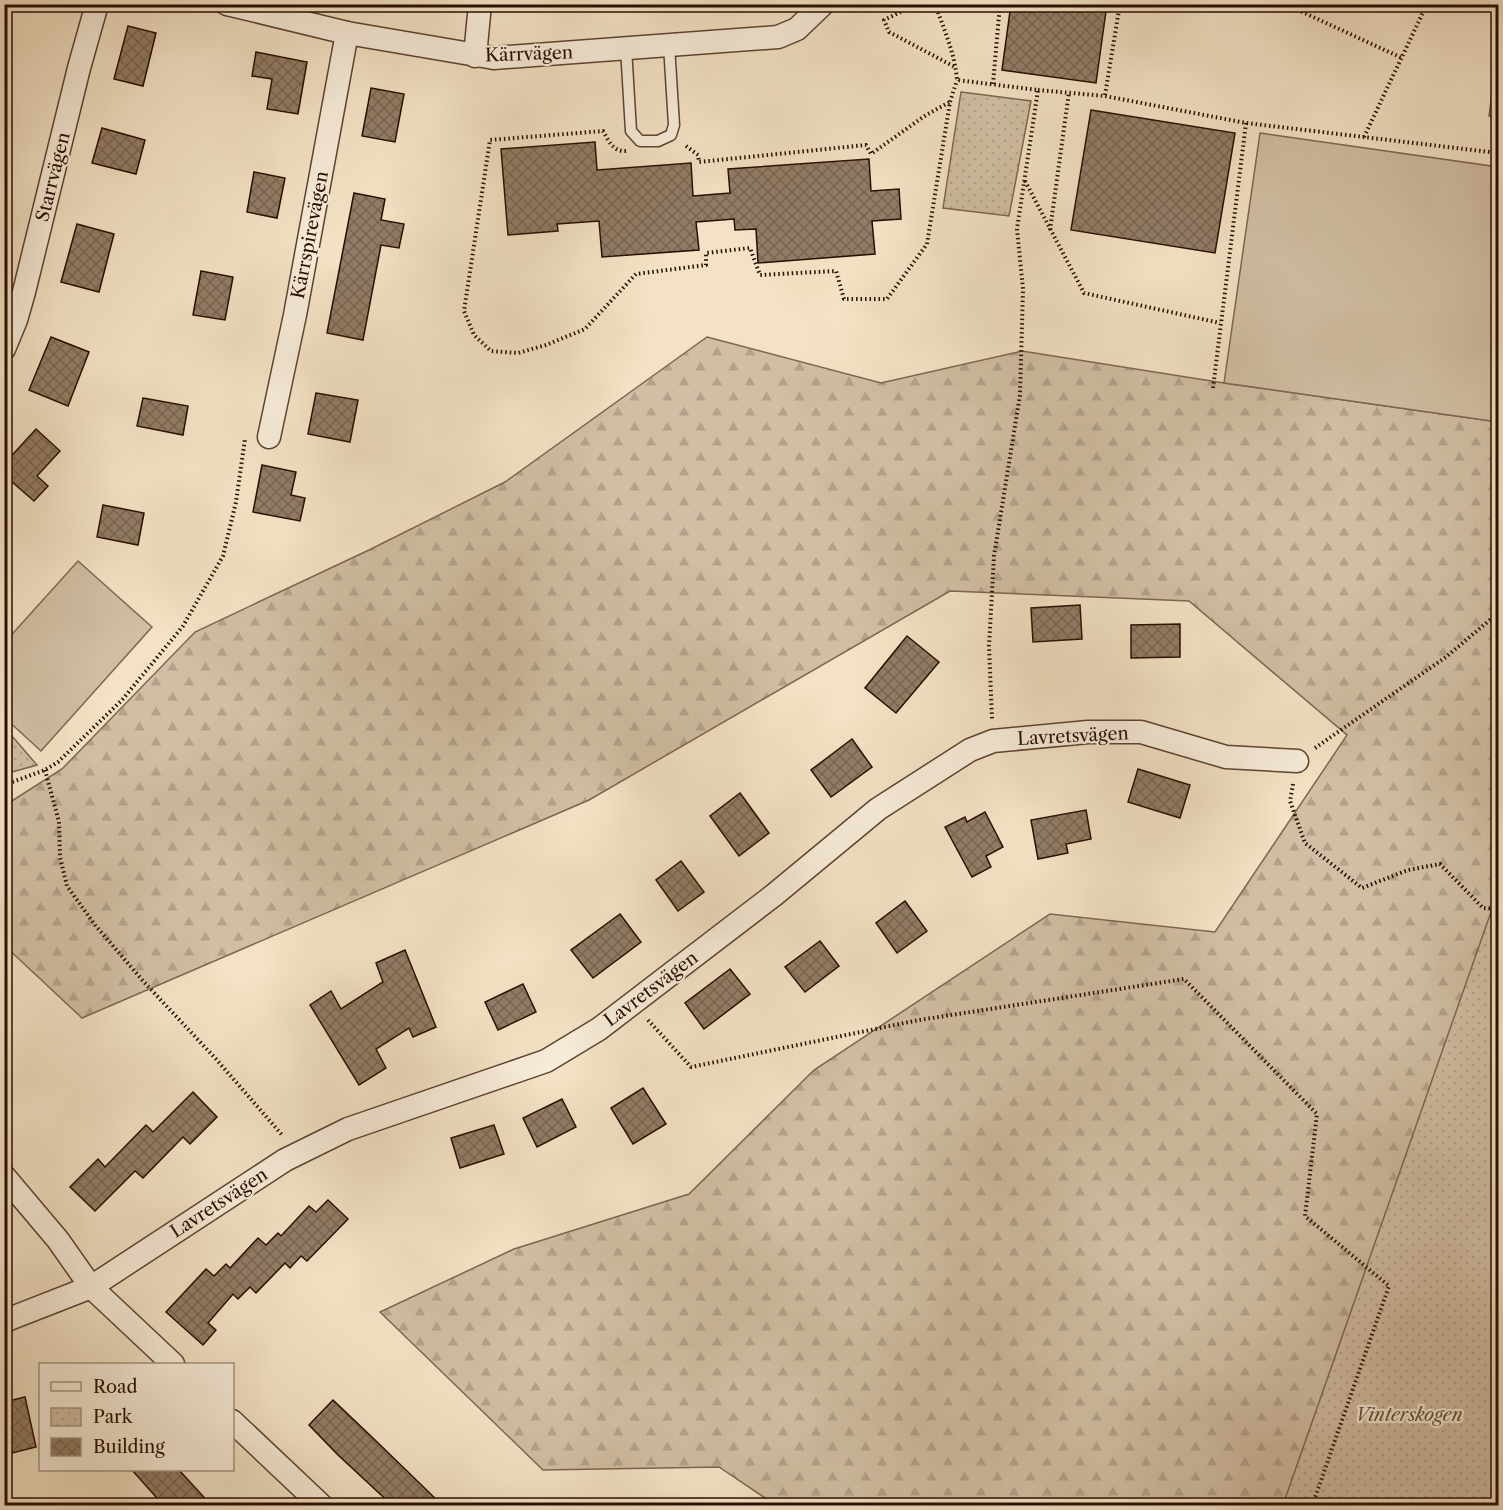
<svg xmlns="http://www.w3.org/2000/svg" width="1503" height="1510" viewBox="0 0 1503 1510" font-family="'Libre Caslon Text',serif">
	<defs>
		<pattern id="forest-firs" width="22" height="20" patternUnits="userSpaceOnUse" patternTransform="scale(1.5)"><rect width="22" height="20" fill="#d1bea4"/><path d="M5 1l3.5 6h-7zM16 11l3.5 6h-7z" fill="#b3a28b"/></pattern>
		<pattern id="park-dots" width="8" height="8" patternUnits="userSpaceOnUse" patternTransform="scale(1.5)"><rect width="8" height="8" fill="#d1bea4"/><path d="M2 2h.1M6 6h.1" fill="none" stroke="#b3a28b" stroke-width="1.8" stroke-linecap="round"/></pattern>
		<pattern id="building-cross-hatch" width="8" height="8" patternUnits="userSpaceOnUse" patternTransform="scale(1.5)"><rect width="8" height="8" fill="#927c66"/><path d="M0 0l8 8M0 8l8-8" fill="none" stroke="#776452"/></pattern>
	</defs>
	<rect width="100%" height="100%" fill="#f3e2c5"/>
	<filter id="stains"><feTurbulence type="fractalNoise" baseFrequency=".00333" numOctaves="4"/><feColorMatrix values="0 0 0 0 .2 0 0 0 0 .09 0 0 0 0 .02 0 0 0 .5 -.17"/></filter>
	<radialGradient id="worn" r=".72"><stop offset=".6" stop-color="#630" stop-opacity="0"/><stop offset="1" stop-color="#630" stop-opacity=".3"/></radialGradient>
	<path fill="url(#forest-firs)" stroke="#7d6652" stroke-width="1.5" d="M707 337 881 383 1022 351 1224 383 1498 422V1505L777 1506 719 1467 543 1470 380 1312 514 1249 689 1194 814 1070 1050 914 1215 932 1347 735 1189 601 950 591 589 800 82 1018 5 946 4 806 62 769 195 632 369 550 505 482Z"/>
	<g fill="url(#park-dots)" stroke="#7d6652" stroke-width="1.5">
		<path d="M961 92 1031 101 1009 216 943 208Z"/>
		<path d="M4 728H5L37 765 5 774Z"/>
		<path d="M1498 892V1505H1283Z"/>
	</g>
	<g fill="#d1bea4" stroke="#7d6652" stroke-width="1.5">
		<path d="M1498 49V117L1489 116Z"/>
		<path d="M1260 133 1498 167V422L1224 383Z"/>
		<path d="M78 561 152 627 41 751 5 718V642Z"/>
	</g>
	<g fill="url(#building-cross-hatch)" stroke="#290d00" stroke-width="1.5">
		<path d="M1011 4H1107L1096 83 1002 70Z"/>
		<path d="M128 26 156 33 143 86 114 79Z"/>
		<path d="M256 52 307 62 298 114 267 109 272 79 252 76Z"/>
		<path d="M371 88 404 94 395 142 362 136Z"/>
		<path d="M1091 110 1235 133 1215 253 1071 230Z"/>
		<path d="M102 128 145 140 136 174 92 163Z"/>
		<path d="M595 142 597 170 691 163 693 196 730 193 728 169 869 159 871 191 899 189 901 219 872 221 875 254 758 263 756 229 735 230 734 219 696 222 699 250 602 257 599 221 557 224 558 231 508 235 501 149Z"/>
		<path d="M254 172 285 178 277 218 247 212Z"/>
		<path d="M354 193 385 199 381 220 404 224 399 248 381 245 363 340 327 333Z"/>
		<path d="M77 224 114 234 99 292 61 282Z"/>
		<path d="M201 271 233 277 225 320 193 315Z"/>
		<path d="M51 337 89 352 68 406 29 390Z"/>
		<path d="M316 393 358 400 350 442 308 434Z"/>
		<path d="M143 398 188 406 183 435 137 426Z"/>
		<path d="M36 429 60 451 37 476 48 486 34 501 4 475V464Z"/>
		<path d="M262 465 296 472 291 495 305 498 300 521 253 512Z"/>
		<path d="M103 505 144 513 138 545 97 537Z"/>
		<path d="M1080 605 1082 639 1033 642 1031 608Z"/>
		<path d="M1180 624V657L1131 658V625Z"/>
		<path d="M907 636 939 662 896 713 865 688Z"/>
		<path d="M852 739 872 767 831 797 811 770Z"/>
		<path d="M1138 769 1190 785 1180 818 1128 802Z"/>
		<path d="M740 793 769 833 739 856 710 816Z"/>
		<path d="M1086 810 1091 839 1066 844 1068 853 1038 859 1031 820Z"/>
		<path d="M985 812 1003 847 986 856 991 867 972 877 945 827 965 817 967 822Z"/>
		<path d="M681 861 704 892 678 911 656 880Z"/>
		<path d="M905 901 927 931 897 953 876 923Z"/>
		<path d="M620 914 641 942 593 978 571 950Z"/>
		<path d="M820 941 839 966 805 992 785 967Z"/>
		<path d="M405 950 436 1027 413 1037 409 1028 376 1049 386 1068 359 1085 310 1005 331 991 341 1009 383 982 376 963Z"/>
		<path d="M730 969 750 994 704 1029 685 1003Z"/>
		<path d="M523 984 536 1012 498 1030 485 1002Z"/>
		<path d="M643 1088 666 1124 633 1144 611 1108Z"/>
		<path d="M193 1092 217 1117 190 1144 183 1137 143 1178 135 1171 95 1211 70 1187 98 1159 105 1167 146 1125 153 1132Z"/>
		<path d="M562 1099 576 1127 537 1147 523 1118Z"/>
		<path d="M494 1125 504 1154 460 1168 451 1138Z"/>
		<path d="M328 1200 348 1219 307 1261 301 1256 290 1268 285 1263 256 1293 250 1287 238 1299 233 1294 208 1323 216 1330 203 1345 166 1312 206 1269 214 1276 226 1264 230 1268 258 1238 266 1245 278 1233 281 1236 309 1206 316 1212Z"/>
		<path d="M25 1397 36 1447 4 1455V1402Z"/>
		<path d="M333 1400 374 1439 443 1506H393L338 1455 309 1425Z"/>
		<path d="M132 1470H179L212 1506H164Z"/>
	</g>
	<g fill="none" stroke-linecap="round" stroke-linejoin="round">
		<g stroke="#5c4231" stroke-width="13">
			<path id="lane" d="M626 48 631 131 640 141H658L671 135 674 125 669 45"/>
		</g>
		<g stroke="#5c4231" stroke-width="25">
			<g id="street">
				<path d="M227 4 347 33 494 58 778 37 797 29 823 4"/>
				<path d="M475 56 480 4"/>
				<path d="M4 349 16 320 24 292 79 68 97 4"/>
				<path d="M269 437 295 315 347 33"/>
				<path d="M4 1176 58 1240 91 1287 173 1364"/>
				<path d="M4 1321 91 1287 285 1160 348 1129 546 1061 599 1029 774 895 878 809 970 750 993 741 1088 732H1141L1226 757 1297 761"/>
				<path d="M232 1421 322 1506"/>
			</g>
		</g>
		<g stroke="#290d00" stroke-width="4" stroke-dasharray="1.5 3" stroke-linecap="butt">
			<path d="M917 4 884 20 889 32 955 67"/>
			<path d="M935 4C944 29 955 54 957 80L1038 90 1017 229 1023 289 1020 395 994 556 989 646 992 719"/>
			<path d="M1285 4 1402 58"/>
			<path d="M993 84 1000 4"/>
			<path d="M1038 90 1105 96 1246 123 1498 153"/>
			<path d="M1105 95 1120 4"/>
			<path d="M1364 137 1427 4"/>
			<path d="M686 146 698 155 699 162 866 145 871 154 926 115 950 102"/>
			<path d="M626 151C613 152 609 141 603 131L490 140 464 311 474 335 491 351 518 353 546 345 585 329 636 274 706 265V253L750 248 760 275 836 271 844 299H887L927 244 950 102 957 80"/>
			<path d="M1025 181 1084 293 1220 323"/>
			<path d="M1050 230 1069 92"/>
			<path d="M1213 388 1246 123"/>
			<path d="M1315 748 1446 657 1498 613"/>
			<path d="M45 770 59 822 60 857 67 886 95 925 144 982 216 1059 283 1136"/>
			<path d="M1293 784 1290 801 1305 843 1362 888 1408 870 1440 864 1483 908 1498 909"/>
			<path d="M4 785 45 770 58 762 122 700 183 626 223 556 236 502 245 439"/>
			<path d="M648 1020 691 1067 919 1020 1184 979 1317 1114 1305 1216 1389 1286 1312 1506"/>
		</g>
		<use href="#lane" stroke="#f7ecd9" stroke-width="10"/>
		<use href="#street" stroke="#f7ecd9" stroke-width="22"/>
	</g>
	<g text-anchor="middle" stroke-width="4.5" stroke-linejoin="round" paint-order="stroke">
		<g font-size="18" fill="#290d00" stroke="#f7ecd9">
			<text transform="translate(529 54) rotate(-2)" y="6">Kärrvägen</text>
			<text transform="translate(53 177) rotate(-76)" y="6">Starrvägen</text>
			<text transform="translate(310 235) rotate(-79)" y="6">Kärrspirevägen</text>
			<text transform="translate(1073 736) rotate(-3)" y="6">Lavretsvägen</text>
			<text transform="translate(651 989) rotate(-37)" y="6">Lavretsvägen</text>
			<text transform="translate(219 1203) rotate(-33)" y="6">Lavretsvägen</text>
		</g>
		<g font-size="18" font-style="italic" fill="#644b39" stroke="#f7ecd9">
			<text x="1409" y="1421">Vinterskogen</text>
		</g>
	</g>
	<rect width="1503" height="1510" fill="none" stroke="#f3e2c5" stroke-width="24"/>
	<rect x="6" y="6" width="1491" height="1498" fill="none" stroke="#290d00" stroke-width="3"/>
	<rect x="12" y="12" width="1479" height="1486" fill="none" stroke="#290d00" stroke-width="1.5"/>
	<rect x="39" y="1363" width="195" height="108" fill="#f7ecd9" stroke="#a59382" stroke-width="1.5"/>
	<rect x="51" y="1382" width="30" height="9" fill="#f7ecd9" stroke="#a59382" stroke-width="1.5"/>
	<text x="93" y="1393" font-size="18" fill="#290d00">Road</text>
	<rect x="51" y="1408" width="30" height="18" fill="url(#park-dots)" stroke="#a59382" stroke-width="1.5"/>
	<text x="93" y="1423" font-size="18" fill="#290d00">Park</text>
	<rect x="51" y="1438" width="30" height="18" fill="url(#building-cross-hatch)" stroke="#a59382" stroke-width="1.5"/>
	<text x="93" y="1453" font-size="18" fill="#290d00">Building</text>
	<rect width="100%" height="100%" filter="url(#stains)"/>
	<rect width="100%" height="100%" fill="url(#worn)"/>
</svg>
